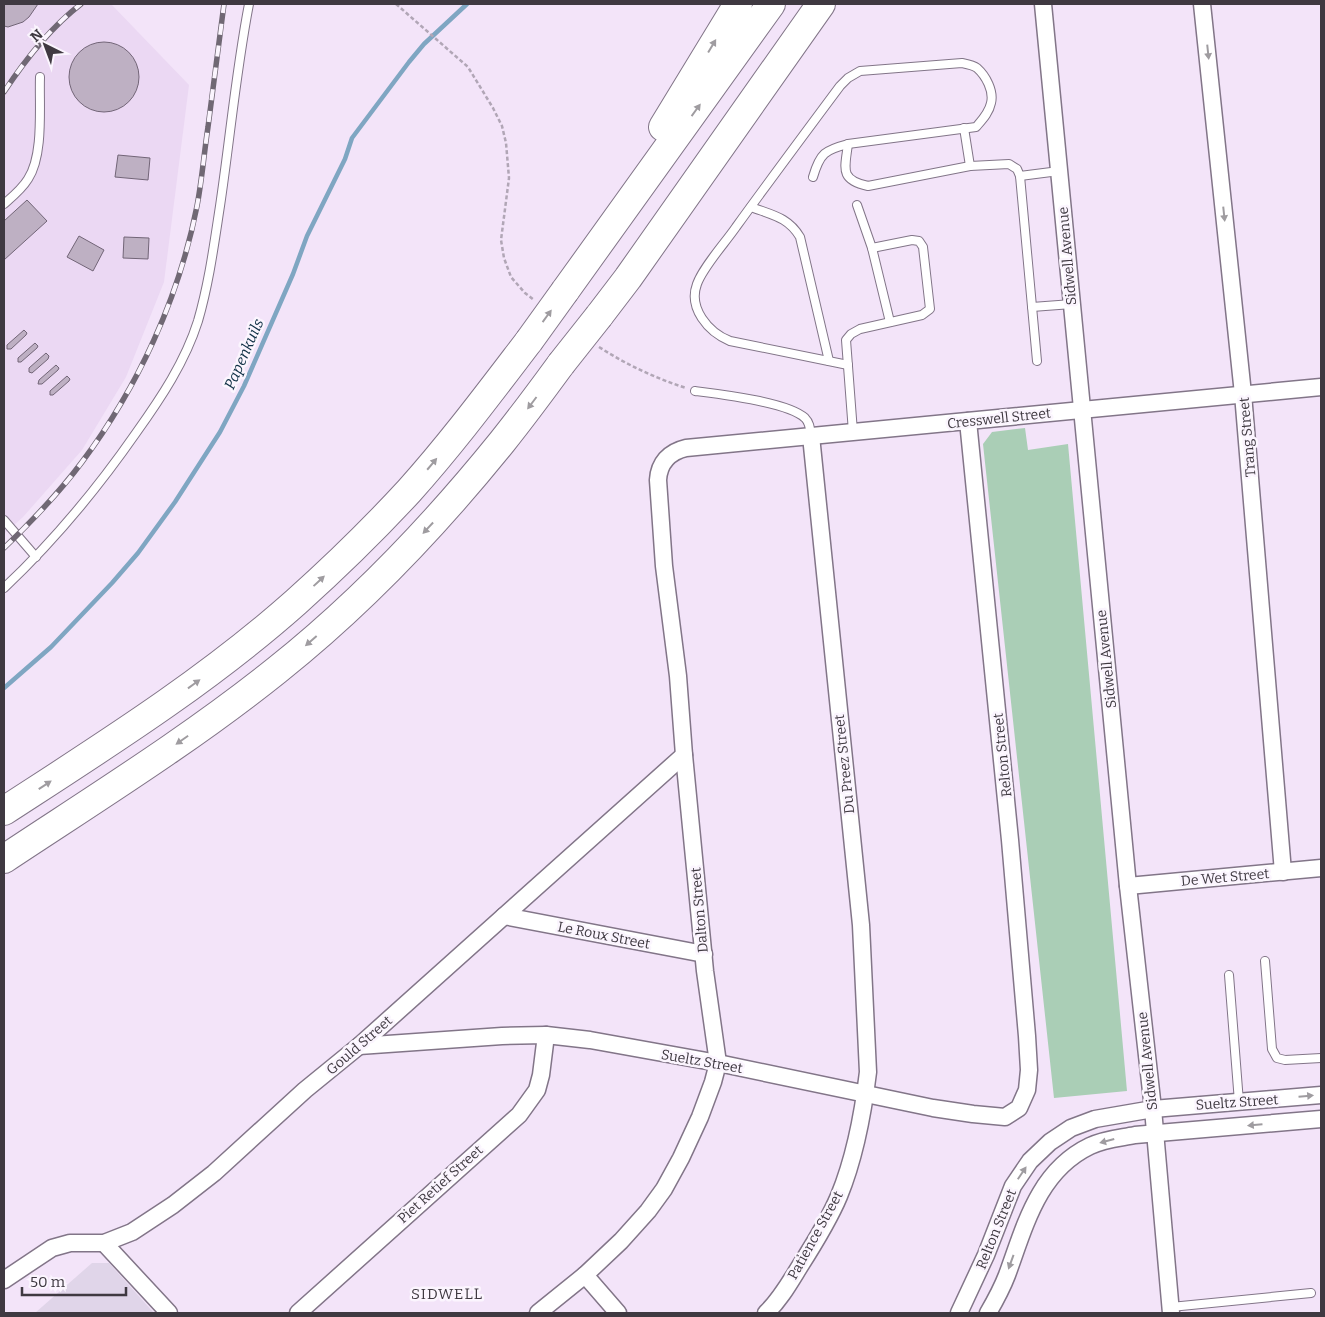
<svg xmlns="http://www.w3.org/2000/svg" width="1325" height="1317" viewBox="0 0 1325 1317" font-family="Bitter,serif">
	<rect width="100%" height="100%" fill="#f3e4f9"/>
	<path fill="#ebd8f3" d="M4 4H111L189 85 164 282 126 377 82 450 23 517 4 534Z"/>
	<path fill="#e0d5e9" d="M92 1263H109L154 1313H35Z"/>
	<path fill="#aaceb6" d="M1025 428 1028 450 1068 444 1127 1091 1054 1098 983 444 992 432Z"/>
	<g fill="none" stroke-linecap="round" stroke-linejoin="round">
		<path stroke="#7fa6c2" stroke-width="4.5" d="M4 688 51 647 112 583 138 553 175 502 220 432 244 386 293 274 307 236 345 159 352 138 409 62 424 44 467 4"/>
	</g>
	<g fill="#beb0c3" stroke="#726577">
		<path d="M4 4H38L29 17 23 22 8 27 4 26Z"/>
		<circle cx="104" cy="77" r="35"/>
		<path d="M118 155 150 158 148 180 115 177Z"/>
		<path d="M27 200 47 221 4 260V221Z"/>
		<path d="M79 236 104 250 93 271 67 257Z"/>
		<path d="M124 237 149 238 148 259 123 258Z"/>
		<path d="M24 330 27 333 26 335 11 349H7V345Z"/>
		<path d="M35 343 38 346 37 348 21 362H18V358Z"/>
		<path d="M46 353 49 356 48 359 32 373 29 372V368Z"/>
		<path d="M56 365 59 368 58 370 42 384H38L39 380Z"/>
		<path d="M67 376 70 379 69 381 53 395H50V391Z"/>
	</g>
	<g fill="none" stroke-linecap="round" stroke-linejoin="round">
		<g stroke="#827588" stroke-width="10">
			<g id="service">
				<path d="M964 128 970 166"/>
				<path d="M848 144C845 168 839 180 868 186L970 166 1009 164 1017 169 1020 176 1037 361"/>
				<path d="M1020 176 1059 171"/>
				<path d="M813 177C820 153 825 150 848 144L976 127C982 120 989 113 991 103 994 91 986 76 977 68 973 65 967 64 962 63L860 71 848 78 840 86C805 133 770 180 736 227 725 243 703 267 697 284 688 308 708 332 730 341L848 365"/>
				<path d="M4 204C12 197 22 189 28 179 44 155 39 106 40 77"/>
				<path d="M857 205 872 248 890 322"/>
				<path d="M751 207C772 215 788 217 800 237L829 361"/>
				<path d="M1032 307 1072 304"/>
				<path d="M695 391C719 394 788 402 805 418 810 423 810 429 811 436"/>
				<path d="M853 432 846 340 851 334 860 329 922 315 930 309 923 247 919 241 912 240 872 248"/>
				<path d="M4 520 36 557"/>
				<path d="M4 588C54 541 97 489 136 433 161 398 185 362 198 321 209 283 214 245 220 206 230 139 236 71 249 4"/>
				<path d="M1265 961 1272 1049 1277 1058 1285 1060 1321 1058"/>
				<path d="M1229 975 1239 1102"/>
				<path d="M1171 1307 1311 1293"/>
			</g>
		</g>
		<g stroke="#827588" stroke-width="19">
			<g id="minor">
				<path d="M1043 4 1128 886 1153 1109 1171 1313"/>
				<path d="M1202 4 1243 394 1283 872"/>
				<path d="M1128 886 1321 868"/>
				<path d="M504 916 704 954"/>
				<path d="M359 1046 502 1036 546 1035 590 1040 718 1063 933 1108 973 1114 1005 1117 1019 1108 1027 1090 1029 1070 1027 1036 1010 840 968 421"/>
				<path d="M104 1243 169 1313"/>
				<path d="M585 1275 618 1313"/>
				<path d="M4 1280 52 1248 70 1243H104L132 1232 173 1205 214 1173 305 1090 359 1046 684 755"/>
				<path d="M298 1313 519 1115 537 1090 541 1075 546 1035"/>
				<path d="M538 1313 585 1275 621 1241 648 1211 664 1189 681 1158 700 1117 713 1082 718 1063 705 971 684 755 678 676 664 566 658 480C659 463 669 452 686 448L1321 387"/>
				<path d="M766 1313C780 1300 790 1282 800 1266 814 1244 829 1220 839 1196 855 1157 863 1114 868 1072L861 925 811 436"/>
				<path d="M959 1313 986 1255 1013 1186 1030 1161 1050 1142 1071 1128 1095 1119 1153 1109 1321 1095"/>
				<path d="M988 1313C995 1301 1002 1288 1007 1275 1025 1226 1038 1171 1090 1146 1104 1139 1120 1138 1135 1135L1321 1119"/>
			</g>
		</g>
		<g stroke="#827588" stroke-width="30">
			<g id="motorway">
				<path d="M663 127 738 4"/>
				<path d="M565 291 771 4"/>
				<path d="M599 316 628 278 821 4"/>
				<path d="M4 811C104 746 206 682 296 602 335 567 373 530 409 491 452 443 490 392 529 341"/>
				<path d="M4 859C96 798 191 739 277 670 360 604 435 525 502 442 522 417 542 390 561 364"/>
			</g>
		</g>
		<g stroke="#b1a6b6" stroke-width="2.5" stroke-dasharray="4 2.5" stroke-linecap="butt">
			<path d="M396 4 468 67 493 108 502 126 506 143 509 178 501 240 504 258 511 277 525 293 534 300"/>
			<path d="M599 347C627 365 655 378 686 388"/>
		</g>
		<use href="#service" stroke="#fff" stroke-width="8"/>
		<use href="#minor" stroke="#fff" stroke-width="16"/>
		<use href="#motorway" stroke="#fff" stroke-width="28"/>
		<g stroke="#706874" stroke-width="5.5">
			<g id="rail">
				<path d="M4 92C25 60 50 28 81 4"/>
				<path d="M4 548C32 521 59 493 82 462 138 387 179 298 197 206 202 180 204 153 208 127 213 86 219 45 224 4"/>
			</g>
		</g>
		<use href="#rail" stroke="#fbf5fe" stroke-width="4" stroke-dasharray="11" stroke-linecap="butt"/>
		<g stroke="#827588" stroke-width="30" stroke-linecap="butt">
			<g id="motorway-bridge">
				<path d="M529 341 565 291"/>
				<path d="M561 364 599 316"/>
			</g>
		</g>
		<use href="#motorway-bridge" stroke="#fff" stroke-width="28"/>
	</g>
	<defs><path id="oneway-solid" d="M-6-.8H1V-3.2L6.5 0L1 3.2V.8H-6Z" transform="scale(1.25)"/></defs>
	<g fill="#9f9ca0">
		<use href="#oneway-solid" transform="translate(712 46) rotate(-59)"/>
		<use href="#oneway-solid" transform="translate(1208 52) rotate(84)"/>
		<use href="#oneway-solid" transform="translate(696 110) rotate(-54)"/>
		<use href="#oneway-solid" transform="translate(1224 214) rotate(84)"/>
		<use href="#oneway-solid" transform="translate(547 316) rotate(-54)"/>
		<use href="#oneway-solid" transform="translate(532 403) rotate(127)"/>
		<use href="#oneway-solid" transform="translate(432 464) rotate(-50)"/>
		<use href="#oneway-solid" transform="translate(428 528) rotate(133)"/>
		<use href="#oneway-solid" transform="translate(319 581) rotate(-43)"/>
		<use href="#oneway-solid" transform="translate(311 641) rotate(139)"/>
		<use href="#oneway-solid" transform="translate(194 684) rotate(-36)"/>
		<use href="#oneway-solid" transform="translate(182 740) rotate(145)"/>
		<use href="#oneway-solid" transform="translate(45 785) rotate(-33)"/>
		<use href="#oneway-solid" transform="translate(1306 1096) rotate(-5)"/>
		<use href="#oneway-solid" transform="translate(1255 1125) rotate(175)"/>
		<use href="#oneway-solid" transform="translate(1107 1141) rotate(165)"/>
		<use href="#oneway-solid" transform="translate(1022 1173) rotate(-56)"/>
		<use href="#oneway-solid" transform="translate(1011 1262) rotate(110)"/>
	</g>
	<g text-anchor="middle" stroke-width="5" stroke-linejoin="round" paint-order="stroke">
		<g font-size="14" fill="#3f3941" stroke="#fbf5fe">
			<text transform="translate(1067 256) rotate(-95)" y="5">Sidwell Avenue</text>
			<text transform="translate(999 418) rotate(-6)" y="5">Cresswell Street</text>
			<text transform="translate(1247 437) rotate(-95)" y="5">Trang Street</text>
			<text transform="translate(1106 659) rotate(-96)" y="5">Sidwell Avenue</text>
			<text transform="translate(1002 755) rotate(-96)" y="5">Relton Street</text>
			<text transform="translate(844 764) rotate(-96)" y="5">Du Preez Street</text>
			<text transform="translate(1225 877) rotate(-5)" y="5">De Wet Street</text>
			<text transform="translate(699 910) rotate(-95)" y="5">Dalton Street</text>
			<text transform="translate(604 935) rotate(11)" y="5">Le Roux Street</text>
			<text transform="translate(359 1045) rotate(-41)" y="5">Gould Street</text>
			<text transform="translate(702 1061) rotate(10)" y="5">Sueltz Street</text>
			<text transform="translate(1147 1061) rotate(-96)" y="5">Sidwell Avenue</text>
			<text transform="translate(1237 1102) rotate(-4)" y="5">Sueltz Street</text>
			<text transform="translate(440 1184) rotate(-42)" y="5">Piet Retief Street</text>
			<text transform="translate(996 1229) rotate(-68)" y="5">Relton Street</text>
			<text transform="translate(815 1235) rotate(-61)" y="5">Patience Street</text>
		</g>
		<g font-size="15" font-style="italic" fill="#0e2f44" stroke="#fbf5fe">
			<text transform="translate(244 354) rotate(-66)" y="5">Papenkuils</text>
		</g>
		<g font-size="15" letter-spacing="1" fill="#3f3941" stroke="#fbf5fe">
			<text x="447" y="1299">SIDWELL</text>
		</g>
	</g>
	<rect width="1325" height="1317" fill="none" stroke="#3f3941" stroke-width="10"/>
	<g transform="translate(45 45) rotate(318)" stroke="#fbf5fe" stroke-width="4" paint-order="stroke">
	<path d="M0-4L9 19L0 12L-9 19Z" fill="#3f3941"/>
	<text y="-8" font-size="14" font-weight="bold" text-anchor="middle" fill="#3f3941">N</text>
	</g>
	<path d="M22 1287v8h104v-8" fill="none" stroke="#3f3941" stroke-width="2.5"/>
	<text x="30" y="1287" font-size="15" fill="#3f3941" stroke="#fbf5fe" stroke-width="4" paint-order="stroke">50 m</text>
</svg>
